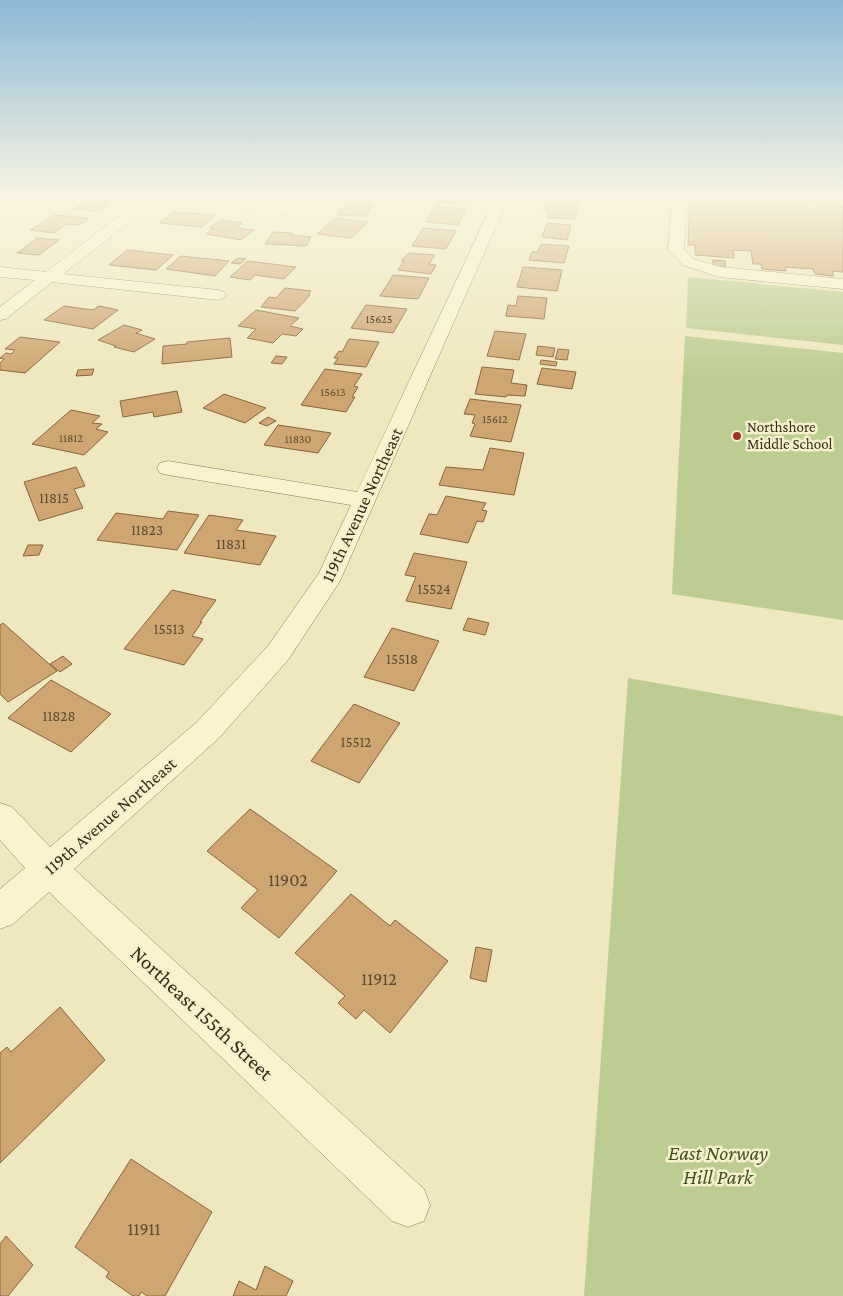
<svg xmlns="http://www.w3.org/2000/svg" width="843" height="1296" viewBox="0 0 843 1296" font-family="'Crimson Pro',serif">
	<rect width="100%" height="100%" fill="#efe7bd"/>
	<g fill="#bdcd91">
		<path d="M688 277 843 292V345L686 328Z"/>
		<path d="M685 336 843 353V620L672 594Z"/>
		<path d="M628 678 843 716V1296H584Z"/>
	</g>
	<g fill="#cfa671" stroke="#87643b">
		<path d="M440 194H474L470 205 437 202Z"/>
		<rect x="548" y="194" width="29" height="3"/>
		<path d="M696 194H747L833 203V205L843 206V272L832 271 834 276 815 274 813 269 785 267 786 271 762 269 761 264H753L751 251 733 250 734 258 695 255V245H688L690 195 696 196Z"/>
		<path d="M94 195 115 197 105 204 110 205 100 211 74 209Z"/>
		<path d="M349 201 372 202 371 205H373L366 216 337 215 341 208H345Z"/>
		<path d="M544 202 578 204 574 219 548 218 549 210H543Z"/>
		<path d="M436 206 467 209 458 225 427 222Z"/>
		<path d="M174 212 215 215 202 227 160 223Z"/>
		<path d="M55 215 89 218 79 225 66 224 54 233 30 230Z"/>
		<path d="M335 218 368 222 351 238 317 234Z"/>
		<path d="M221 220 242 223 237 228 254 230 241 240 206 234 213 229 209 228Z"/>
		<path d="M547 223 571 225 567 240 542 237Z"/>
		<path d="M423 228 456 231 446 249 412 246Z"/>
		<path d="M273 232 292 233 291 235 311 237 306 246 265 244Z"/>
		<path d="M37 238 59 240 39 255 17 253Z"/>
		<path d="M541 244 569 246 564 263 529 260 532 252H538Z"/>
		<path d="M127 250 173 255 156 270 109 265Z"/>
		<path d="M409 253 435 255 429 264 436 265 431 274 398 270 404 261H401Z"/>
		<path d="M181 256 229 261 215 276 166 269Z"/>
		<path d="M238 258 246 259 240 264 231 263Z"/>
		<path d="M713 260 725 261V267L713 266Z"/>
		<path d="M248 261 296 267 284 279 255 275 250 280 230 277Z"/>
		<path d="M523 267 562 270 557 291 517 287Z"/>
		<path d="M393 275 429 278 418 299 380 296Z"/>
		<path d="M285 288 311 291 308 295H310L295 311 261 307 269 297 276 298Z"/>
		<path d="M518 296 547 298 544 319 506 316 508 305 516 306Z"/>
		<path d="M366 305 407 309 393 333 351 328Z"/>
		<path d="M64 306 93 310 99 306 118 310 93 329 44 320Z"/>
		<path d="M256 310 299 318 290 326 303 329 296 336 282 334 273 343 247 338 256 329 238 326Z"/>
		<path d="M124 325 142 330 136 333 155 339 134 352 114 347 116 346 98 340Z"/>
		<path d="M495 331 526 334 519 360 487 356Z"/>
		<path d="M20 337 60 342 25 373 0 370V363L4 359 0 358 6 353 11 354 15 350 5 349Z"/>
		<path d="M230 338 232 357 162 364 163 346 187 344V342Z"/>
		<path d="M349 339 379 342 366 367 334 364 338 358H334L339 351 342 352Z"/>
		<path d="M538 346 555 348 553 357 536 355Z"/>
		<path d="M558 349 569 350 567 360 555 359Z"/>
		<path d="M276 356 287 357 282 364 271 363Z"/>
		<path d="M541 360 557 362 556 366 540 364Z"/>
		<path d="M482 367 514 370 511 383 527 385 525 396 507 395 506 397 475 394Z"/>
		<path d="M542 368 576 372 572 389 537 384Z"/>
		<path d="M94 369 92 375 76 376 78 370Z"/>
		<path d="M325 369 362 374 354 386 358 387 352 397H355L346 412 301 405Z"/>
		<path d="M177 391 182 412 154 417 153 412 123 417 120 401Z"/>
		<path d="M224 394 266 408 245 423 203 408Z"/>
		<path d="M470 399 521 405 511 442 470 436 475 424 472 423 475 415 464 414Z"/>
		<path d="M71 410 100 416 92 423 102 424 96 429 108 432 84 455 32 444Z"/>
		<path d="M268 417 276 421 267 426 259 423Z"/>
		<path d="M278 425 331 433 318 453 264 445Z"/>
		<path d="M490 448 524 453 514 495 439 485 446 467 483 470Z"/>
		<path d="M76 467 85 486 74 489 83 508 39 521 24 482Z"/>
		<path d="M446 496 486 503 482 510 487 511 483 522 477 521 468 543 420 534 429 514 437 515Z"/>
		<path d="M168 511 199 515 177 550 97 540 116 513 163 519Z"/>
		<path d="M209 515 243 520 236 530 276 536 260 565 184 553Z"/>
		<path d="M28 545H43L39 555 23 556Z"/>
		<path d="M414 553 467 562 451 609 406 601 416 577 405 575Z"/>
		<path d="M172 590 216 600 200 622H202L192 636 203 639 184 665 124 649Z"/>
		<path d="M468 618 489 623 485 635 463 630Z"/>
		<path d="M3 623 57 671 8 702 0 694V625Z"/>
		<path d="M392 628 439 641 414 691 364 677Z"/>
		<path d="M63 656 72 664 60 672 50 664Z"/>
		<path d="M51 680 111 714 71 752 8 718Z"/>
		<path d="M354 704 400 723 359 783 311 761Z"/>
		<path d="M250 809 337 871 279 938 241 908 258 890 207 851Z"/>
		<path d="M351 894 390 926 395 920 448 961 390 1033 364 1010 356 1019 338 1003 345 996 295 953Z"/>
		<path d="M476 947 492 950 486 982 470 978Z"/>
		<path d="M60 1007 105 1060 0 1163V1053L7 1047 11 1052Z"/>
		<path d="M131 1159 212 1212 165 1296H147L141 1292 139 1296H133L106 1277 109 1272 75 1247Z"/>
		<path d="M6 1236 33 1265 8 1296H0V1244Z"/>
		<path d="M265 1266 293 1281 286 1296H233L239 1281 256 1290Z"/>
	</g>
	<g fill="none" stroke-linecap="round" stroke-linejoin="round">
		<g stroke="#877756" stroke-width="1">
			<g id="minor">
				<path d="M148 194H189L289 205 296 209 289 213 159 199 63 274 218 290 224 292 226 295 224 298 218 300 52 282 6 319 0 320V307L35 280 0 277V267L46 272Z"/>
				<path d="M497 194H510L340 581 288 660 219 738 74 869 424 1189 430 1205 424 1221 408 1227 392 1221 49 892 13 924 0 929V889L25 868 0 840V803L12 807 50 847 197 722 268 646 319 573 351 505 168 475 160 473 157 468 160 463 168 461 357 492Z"/>
				<path d="M673 194H687L684 249 693 259 721 267 843 279V289L719 277 683 265 668 250Z"/>
			</g>
		</g>
		<use href="#minor" fill="#faf3d0" fill-rule="evenodd"/>
	</g>
	<linearGradient id="sky" x2="0" y2="1"><stop stop-color="#8bb9d6"/><stop offset="0.52" stop-color="#f8f4e1"/><stop offset="1" stop-color="#f8f4e1" stop-opacity="0"/></linearGradient>
	<rect width="843" height="376" fill="url(#sky)"/>
	<circle fill="#993424" stroke="#f6f0cd" stroke-width="2" cx="737" cy="436" r="5"/>
	<g text-anchor="middle" stroke-width="5" stroke-linejoin="round" paint-order="stroke">
		<g font-size="12" fill="#5c4a30">
			<text x="379" y="323">15625</text>
			<text x="333" y="396">15613</text>
			<text x="495" y="423">15612</text>
			<text x="71" y="442">11812</text>
			<text x="298" y="443">11830</text>
		</g>
		<g font-size="15" fill="#362c1b" stroke="#f6f0cd" text-anchor="start">
			<text x="747" y="432">Northshore<tspan x="747" dy="17">Middle School</tspan></text>
		</g>
		<g font-size="15" fill="#5c4a30">
			<text x="54" y="503">11815</text>
			<text x="147" y="535">11823</text>
			<text x="231" y="549">11831</text>
			<text x="434" y="594">15524</text>
			<text x="169" y="634">15513</text>
			<text x="402" y="664">15518</text>
			<text x="59" y="721">11828</text>
			<text x="356" y="747">15512</text>
		</g>
		<g font-size="18" fill="#362c1b" stroke="#f6f0cd">
			<text transform="translate(362 505) rotate(-65)" y="6">119th Avenue Northeast</text>
			<text transform="translate(110 816) rotate(-41)" y="6">119th Avenue Northeast</text>
		</g>
		<g font-size="18" fill="#5c4a30">
			<text x="288" y="886">11902</text>
			<text x="379" y="985">11912</text>
			<text x="144" y="1235">11911</text>
		</g>
		<g font-size="21" fill="#362c1b" stroke="#f6f0cd">
			<text transform="translate(202 1013) rotate(43)" y="7">Northeast 155th Street</text>
		</g>
		<g font-size="21" font-style="italic" fill="#3f5321" stroke="#f6f0cd">
			<text x="718" y="1160">East Norway<tspan x="718" dy="24">Hill Park</tspan></text>
		</g>
	</g>
</svg>
